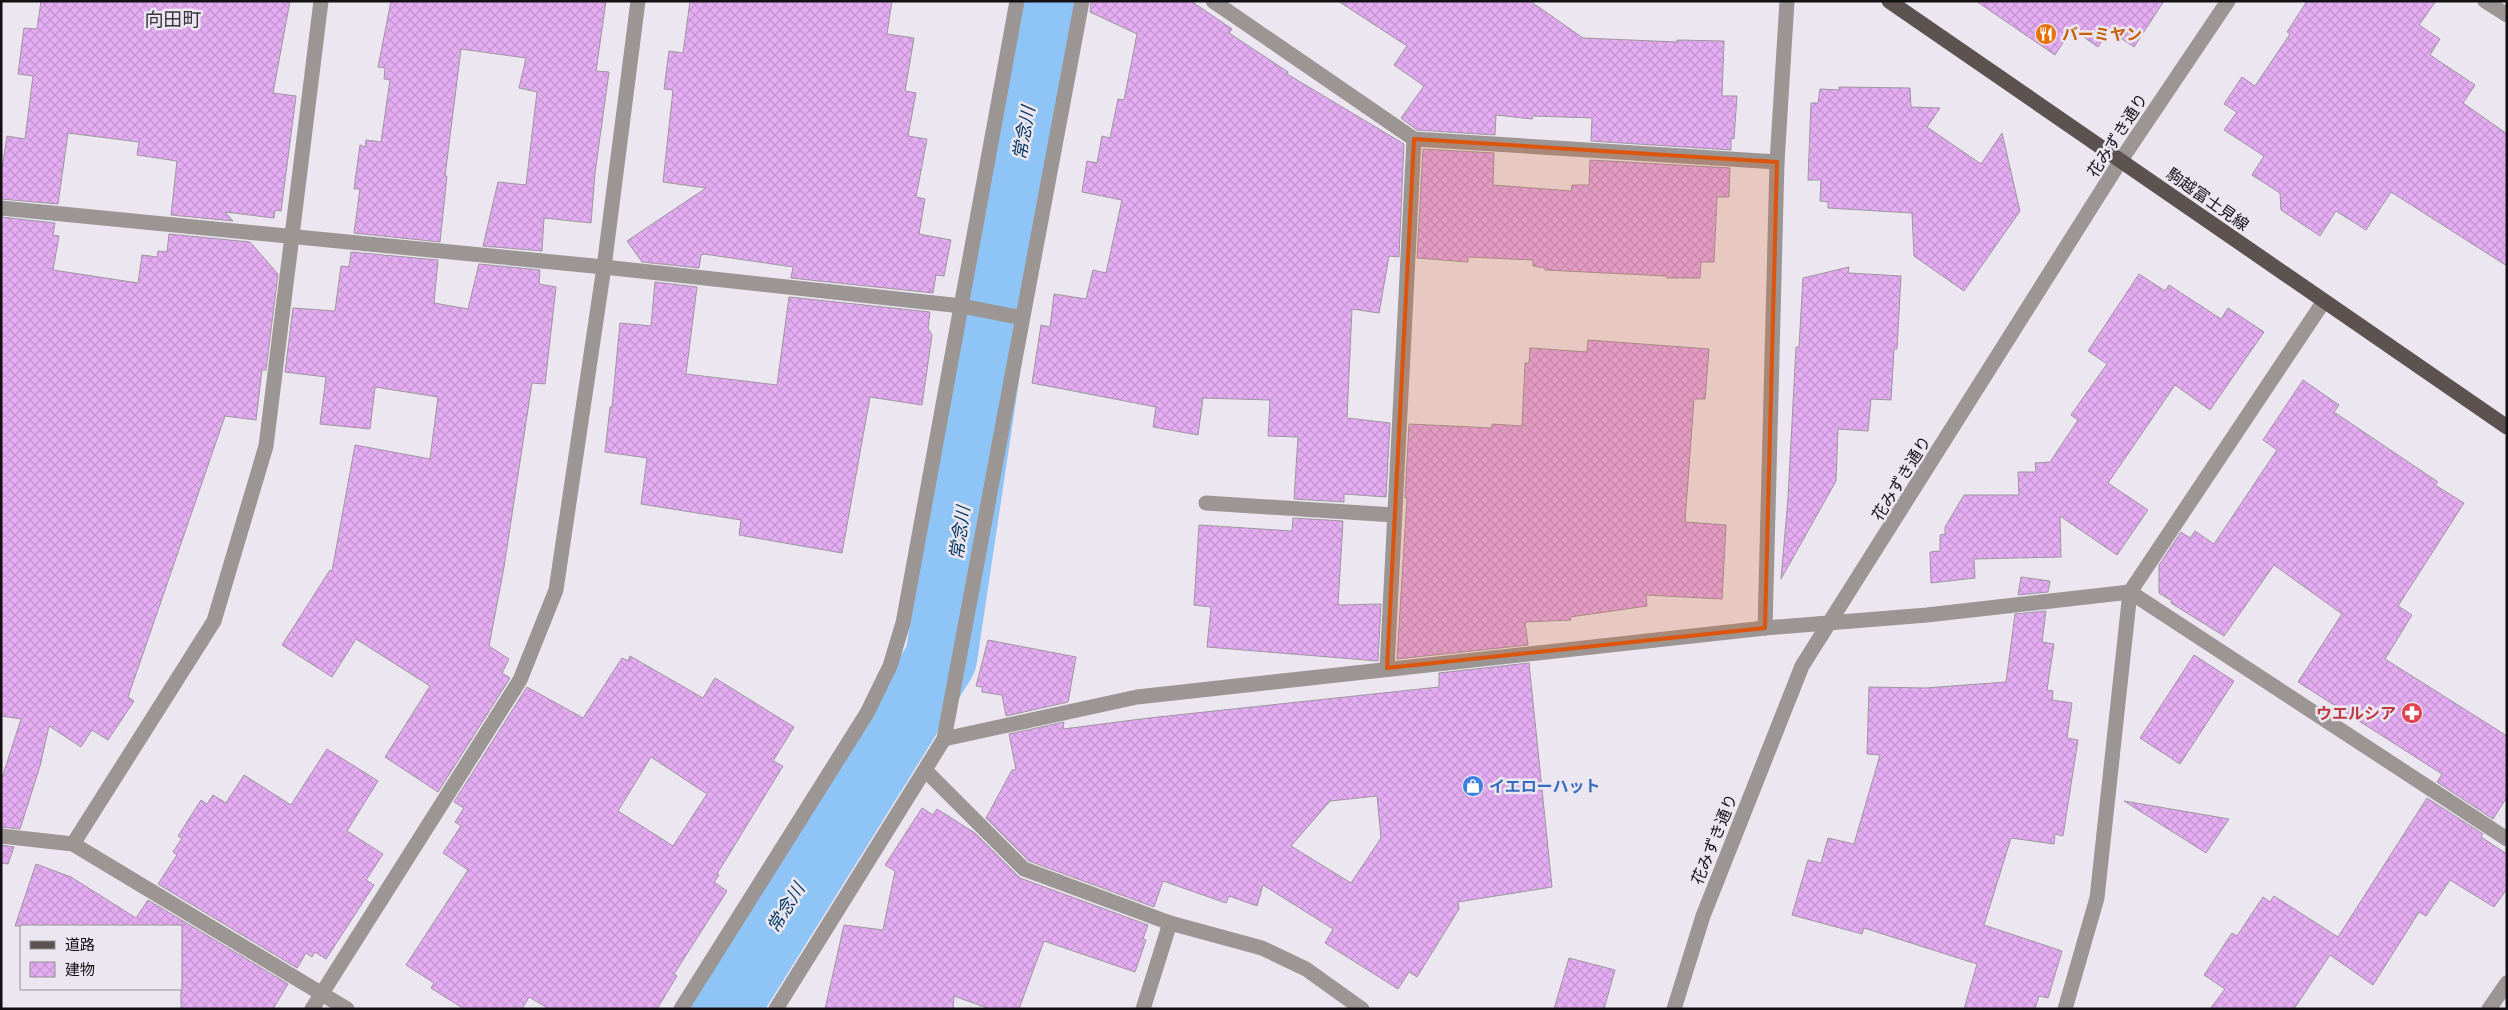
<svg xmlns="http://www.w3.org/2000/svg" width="2508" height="1010" viewBox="0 0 2508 1010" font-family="'Noto Serif','Noto Sans JP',serif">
	<defs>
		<pattern id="building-cross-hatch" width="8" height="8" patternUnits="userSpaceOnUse" patternTransform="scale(1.25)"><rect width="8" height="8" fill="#e4adf2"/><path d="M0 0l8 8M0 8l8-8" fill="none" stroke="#c394cf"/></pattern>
	</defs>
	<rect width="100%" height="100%" fill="#ece6f1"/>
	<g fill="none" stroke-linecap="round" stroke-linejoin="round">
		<path stroke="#8ec5f6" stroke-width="72" d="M723 1009 941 659 999 271 1048 1"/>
	</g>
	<g fill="url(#building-cross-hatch)" stroke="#9e96a0" fill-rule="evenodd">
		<path d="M41 1H290L273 93 296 96 281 211 275 210 274 218 225 212 233 221 171 215 177 161 137 155 139 142 68 133 58 204 1 199V175L7 136 25 139 33 76 18 74 24 28 37 29Z"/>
		<path d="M391 1H606L596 71 609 72 595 173 591 223 544 218 542 251 483 246 498 182 526 185 537 92 519 88 526 58 461 49 445 176H447L440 242 354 233 360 189H354L360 145 365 147 366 140 381 142 390 80 384 79 385 68 378 67Z"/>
		<path d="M690 1H892L887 34 914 38 905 91 916 93 908 136 927 139 916 197 925 199 919 234 951 240 944 276 936 275 933 293 791 278 793 267 704 254 701 255 699 268 642 262 627 241 706 188 663 182 673 90 664 89 669 51 683 53Z"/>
		<path d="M1091 1H1191L1232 29 1229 33 1288 72 1287 74 1404 144 1399 257 1389 256 1379 313 1352 309 1347 418 1390 423 1386 497 1344 494V502L1294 499 1298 437 1268 436 1270 400 1203 398 1198 435 1153 427 1156 407 1032 383 1041 325 1050 327 1054 294 1086 299 1093 270 1106 273 1122 200 1082 192 1087 161 1097 163 1102 136 1110 138 1118 99 1124 100 1137 34 1090 12Z"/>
		<path d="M1338 1H1530L1583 38 1677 42V40L1724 41 1722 96H1737L1734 139 1731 138V150L1591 141 1592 118 1533 116 1532 119 1496 115 1495 135 1417 130 1401 118 1424 86 1394 65 1407 46Z"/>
		<path d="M1976 1H2164L2134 47 2109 30 2098 47 2072 29 2055 55Z"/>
		<path d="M2307 1H2436L2419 25 2440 39 2430 55 2475 85 2463 103 2507 134V266L2391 192 2366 230 2336 211 2320 236 2281 210 2280 193 2252 175 2264 156 2224 130 2237 112 2224 104 2242 77 2255 86 2290 34 2287 32Z"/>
		<path d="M1839 87 1910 88 1911 107 1940 108 1927 127 1981 164 2002 133 2020 211 1964 291 1914 256 1912 213 1828 208V202L1820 201 1821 180H1808L1811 103H1818L1820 89 1839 90Z"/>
		<path d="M1423 149 1494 153 1493 185 1571 191 1572 185H1589L1590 160 1730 168 1729 197H1717L1714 262H1701L1700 278H1667V276L1545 270V268L1533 266V260L1468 257V262L1417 258Z"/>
		<path d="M1 217 55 223 53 235 59 236 53 270 138 283 142 255 157 257 158 251 167 252 169 234 250 242 278 274 266 370H262L256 420 225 416 128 697 134 701 108 740 92 730 81 747 49 726 40 766 20 829 1 827V781L21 719 1 716Z"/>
		<path d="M351 252 438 260 434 303 468 309 479 264 540 270 539 284 556 287 545 384 532 383 504 567 489 646 509 659 502 673 510 678 438 792 385 757 430 686 356 639 332 677 282 645 330 570 332 571 355 445 430 459 438 397 375 387 370 429 320 424 326 377 285 372 293 308 335 311 341 266 349 267Z"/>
		<path d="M1849 267 1848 273 1901 276 1897 349H1894L1891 400 1871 399 1868 431 1838 429 1836 481 1781 579 1788 498 1796 347H1799L1803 278Z"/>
		<path d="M2139 274 2165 291 2169 285 2221 319 2228 308 2264 332 2210 410 2175 385 2108 483 2148 510 2117 555 2060 516 2061 557 1974 559 1975 578 1931 583 1930 552 1940 551V535L1945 534V527L1964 495H2019L2018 472H2036L2035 463 2050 462 2078 420 2071 415 2107 364 2088 351Z"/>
		<path d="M655 282 697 287 686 374 777 385 789 297 930 312 928 328 932 335 922 405 870 397 842 553 739 535 741 520 641 504 647 458 605 452 610 407H612L620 323 651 326Z"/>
		<path d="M1588 340 1709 349 1705 399H1694L1685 522 1726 525 1722 599 1646 595 1647 606 1570 617 1571 620 1525 622 1528 645 1397 659 1407 498H1405L1409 424 1492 428V424L1522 426 1525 363H1529L1530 348 1587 352Z"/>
		<path d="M2303 380 2339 405 2334 412 2438 482 2435 485 2464 503 2398 606 2412 615 2385 659 2507 736V797L2493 819 2437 782 2442 774 2298 682 2342 614 2274 565 2224 636 2171 603 2172 601 2159 593V565L2181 532 2190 538 2195 531 2214 544 2277 450 2263 440Z"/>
		<path d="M1293 518 1343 521 1338 605 1381 604 1378 661 1207 647 1211 607 1194 605 1199 525 1292 531Z"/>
		<path d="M2021 577 2050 581 2048 592 2018 595Z"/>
		<path d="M2046 611 2042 642 2054 644 2047 690 2053 691 2052 700 2072 703 2067 738 2078 740 2063 836 2055 834 2054 844 2011 838 1984 925 2062 951 2048 998 2039 996 2035 1009H1964L1977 964 1864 928 1862 934 1792 915 1808 860 1821 863 1828 838 1854 844 1880 755 1867 754 1869 687 1925 688 2006 682 2015 614Z"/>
		<path d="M988 640 1076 657 1068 702 1006 716 1002 695 982 692V687L976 686Z"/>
		<path d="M2194 655 2234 681 2180 764 2140 738Z"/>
		<path d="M630 656 703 698 715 678 794 727 773 761 783 766 717 874 719 875 714 882 727 891 674 974 677 976 657 1009H549L529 997 522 1009H464L431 988 434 983 406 965 468 870 443 853 461 826 455 822 464 808 454 802 527 687 583 718 622 658 628 661ZM651 757 707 794 673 846 618 811Z"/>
		<path d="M1529 663 1552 887 1458 902 1459 909 1417 977 1409 972 1398 989 1325 943 1333 929 1263 885 1257 906 1229 896 1226 903 1163 881 1154 907 1029 861 986 818 1012 770H1016L1009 734 1064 722 1063 729 1149 718 1439 687V673ZM1377 796 1381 838 1351 883 1291 846 1330 801Z"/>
		<path d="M327 749 378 781 347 831 383 854 366 880 374 885 326 959 315 952 312 957 306 953 297 968 158 884 177 855 173 852 182 838 178 836 201 800 207 804 213 795 226 803 244 775 291 805Z"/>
		<path d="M2427 798 2483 834 2481 837 2507 854V889L2494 907 2450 880 2426 916 2419 912 2373 985 2330 955 2294 1009H2210L2225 989 2204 975 2232 933 2237 936 2263 897 2270 902 2274 896 2338 937Z"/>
		<path d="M2124 801 2229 819 2206 853Z"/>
		<path d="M922 808 933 815 937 809 975 833 1020 878 1148 925 1143 939 1146 940 1135 972 1044 941 1019 1009H990L954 996 953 1009H825L844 925 883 930 895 871 885 865Z"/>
		<path d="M1 845 14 847 8 864 1 863Z"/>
		<path d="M36 864 71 877 136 918 148 900 288 984 273 1009H181V926H15Z"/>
		<path d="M1569 958 1615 970 1604 1009H1554Z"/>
	</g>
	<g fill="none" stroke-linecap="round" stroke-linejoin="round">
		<g stroke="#9b9594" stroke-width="15">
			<path d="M1213 1 1414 139 1777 162"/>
			<path d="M2485 1 2507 15"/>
			<path d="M1 208 604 267 962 306 1022 318"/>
			<path d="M1206 503 1394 515"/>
			<path d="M1765 628 1777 162 1787 1"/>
			<path d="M1387 668 1414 139"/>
			<path d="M944 739 1137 697 1765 628 1927 615 2130 592 2507 839"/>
			<path d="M926 771 1024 869 1170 923 1262 948 1306 969 1362 1009"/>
			<path d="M1 836 73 844 347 1009"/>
			<path d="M73 844 214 621 266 446 321 1"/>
			<path d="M312 1009 520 680 556 590 604 267 638 1"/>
			<path d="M681 1009 867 713 890 666 903 623 1017 1"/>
			<path d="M776 1009 944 739 1082 1"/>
			<path d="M1143 1009 1170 923"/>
			<path d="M1674 1009 1703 916 1802 666 2121 160 2228 1"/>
			<path d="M2065 1009 2097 898 2130 592 2324 301"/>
			<path d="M2489 1009 2507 983"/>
		</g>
		<path stroke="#5c5250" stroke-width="15" d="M1889 1 2507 427"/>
	</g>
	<path fill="#dd550c" fill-opacity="0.2" stroke="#dd550c" stroke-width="4" stroke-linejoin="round" d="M1414 139 1777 162 1765 628 1387 668Z"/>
	<defs>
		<g id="restaurant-disc" transform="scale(1.125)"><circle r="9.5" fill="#e8710a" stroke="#ece6f1"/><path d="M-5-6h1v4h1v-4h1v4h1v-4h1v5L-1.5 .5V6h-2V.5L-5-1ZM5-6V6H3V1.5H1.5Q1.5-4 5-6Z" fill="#fff"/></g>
		<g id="pharmacy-disc" transform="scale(1.125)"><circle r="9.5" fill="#e0444e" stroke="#ece6f1"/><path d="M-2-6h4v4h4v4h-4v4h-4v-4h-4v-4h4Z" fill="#fff"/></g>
		<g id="shop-disc" transform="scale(1.125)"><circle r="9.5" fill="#3f7fe0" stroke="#ece6f1"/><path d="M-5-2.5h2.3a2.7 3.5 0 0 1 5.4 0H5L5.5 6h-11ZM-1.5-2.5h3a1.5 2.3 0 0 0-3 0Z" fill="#fff"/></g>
	</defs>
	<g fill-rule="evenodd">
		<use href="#restaurant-disc" x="2046" y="34"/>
		<use href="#pharmacy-disc" x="2412" y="713"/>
		<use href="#shop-disc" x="1473" y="786"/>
	</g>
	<g text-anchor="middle" stroke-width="5" stroke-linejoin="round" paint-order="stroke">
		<g font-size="16" font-weight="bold" fill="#c56008" stroke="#ece6f1" text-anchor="start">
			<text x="2062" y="40">バーミヤン</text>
		</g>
		<g font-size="16" fill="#121013" stroke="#ece6f1">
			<text transform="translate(2117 135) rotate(-57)" y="6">花みずき通り</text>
			<text transform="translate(2208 199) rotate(35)" y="6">駒越富士見線</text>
			<text transform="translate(1901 478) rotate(-58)" y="6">花みずき通り</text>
			<text transform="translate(1714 839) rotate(-68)" y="6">花みずき通り</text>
		</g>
		<g font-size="16" font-weight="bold" fill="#be3a42" stroke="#ece6f1" text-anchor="end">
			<text x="2396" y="719">ウエルシア</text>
		</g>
		<g font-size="16" font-weight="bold" fill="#366cbe" stroke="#ece6f1" text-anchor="start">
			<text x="1489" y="792">イエローハット</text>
		</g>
		<g font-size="18" font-style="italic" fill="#01395f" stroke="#ece6f1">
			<text transform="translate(1024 133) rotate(-80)" y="6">常念川</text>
			<text transform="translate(960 533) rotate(-82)" y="6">常念川</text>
			<text transform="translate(786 908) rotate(-58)" y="6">常念川</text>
		</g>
		<g font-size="19" fill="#39333c" stroke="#ece6f1">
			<text x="173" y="26">向田町</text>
		</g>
	</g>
	<rect width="2508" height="1010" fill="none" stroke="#121013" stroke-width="5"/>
	<rect x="20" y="925" width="162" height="65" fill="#ece6f1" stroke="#959098"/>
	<rect x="30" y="941" width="25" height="8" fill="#5c5250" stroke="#959098"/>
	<text x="65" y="950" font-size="15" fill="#121013">道路</text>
	<rect x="30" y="962" width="25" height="15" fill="url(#building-cross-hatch)" stroke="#959098"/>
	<text x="65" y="975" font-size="15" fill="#121013">建物</text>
</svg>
